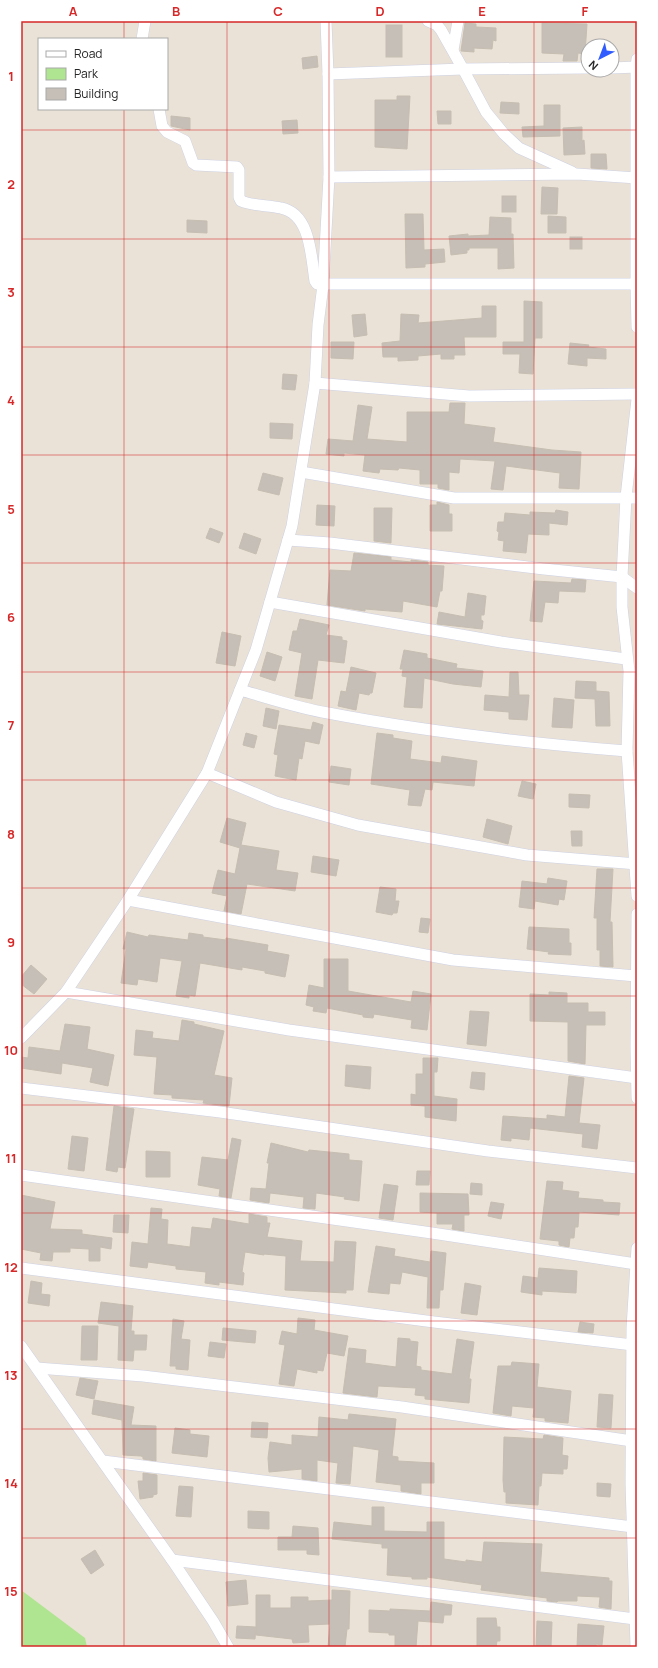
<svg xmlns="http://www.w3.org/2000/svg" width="658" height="1668" viewBox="0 0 658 1668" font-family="Manrope,sans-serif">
	<rect width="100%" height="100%" fill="#ebe2d7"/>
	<path fill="#afe590" d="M21 1590 85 1638 87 1647H21Z"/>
	<g fill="#c6bfb7" stroke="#c6beb1">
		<path d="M465 23 476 24V27L496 28V41L493 40 492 49 474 48V52L461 51Z"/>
		<path d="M542 23 587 24 585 54 578 53 577 61H563L564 54 542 53Z"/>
		<rect x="386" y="25" width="16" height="32"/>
		<path d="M317 56 318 67 303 69 302 58Z"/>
		<path d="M397 96H410L407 149 375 147V100H397Z"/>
		<path d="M501 102 519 103V114L500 113Z"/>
		<path d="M544 105H560V136L523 137 522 127 544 126Z"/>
		<path d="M437 111H451V124H438Z"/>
		<path d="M171 116 190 118V130L171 126Z"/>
		<path d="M297 120 298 133 283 134 282 121Z"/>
		<path d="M582 127V141L584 140 585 154 564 155 563 128Z"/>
		<path d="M591 154H606L607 169 591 168Z"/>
		<path d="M542 187 558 188 557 214H541Z"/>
		<rect x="502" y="196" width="14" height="16"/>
		<path d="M405 214H423L424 250 444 249 445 262 425 264V267L406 268Z"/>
		<path d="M548 216 566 217V233H548Z"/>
		<path d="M490 217 511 218V234H513L514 268 498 269V248H469V250H467V253L451 255 449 236 468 234V236L489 235Z"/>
		<path d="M187 220 207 221V233L187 232Z"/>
		<rect x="570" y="237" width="12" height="12"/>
		<path d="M524 301 542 302V338H535L533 374 519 373 520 354H503V342H524Z"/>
		<path d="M482 306H496V337H464L465 355H454V359H441V354L418 356V360L398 361V357H383L382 343 400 341 401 314 419 315 418 323 482 318Z"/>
		<path d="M365 314 367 335 354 337 352 315Z"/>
		<path d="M331 342H354L353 359 331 358Z"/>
		<path d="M570 343 589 345 588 347 606 349V359L587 358V366L568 364Z"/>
		<path d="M283 374 297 375 295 390 282 389Z"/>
		<path d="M450 403H465L464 424 495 428 493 442 552 450 581 452 579 489 559 488 560 473 506 466 503 490 491 489 495 461 460 459 459 473 449 472V490L438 488V484H420V470L399 468 398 470 380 469 379 473 363 471 365 455 344 453V456L326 454 328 439 353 441 358 405 372 407 367 439 407 442V412H449Z"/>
		<path d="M270 423 293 424 292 439 270 438Z"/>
		<path d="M263 473 283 478 279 495 258 490Z"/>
		<path d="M437 502 449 505V514H452V531H430V505H437Z"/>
		<path d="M317 505 335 506 334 526 316 525Z"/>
		<path d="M374 508H392L391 543 374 541Z"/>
		<path d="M556 510 568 512 567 525 549 523V535L528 534 526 553 503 551 504 541 498 540 499 532 497 531 498 522H504L505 513 530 515V512L555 513Z"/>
		<path d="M210 528 223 533 219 543 206 538Z"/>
		<path d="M244 533 261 539 256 554 239 548Z"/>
		<path d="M354 553 391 557V560L411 562V560L428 562V565L444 566 442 591H440L437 607 403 601 402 612 365 609V611L327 605 330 570 351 571Z"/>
		<path d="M572 579 586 580 585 592 559 591 558 603 545 602 542 622 530 621 534 581 571 583Z"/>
		<path d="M468 593 486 596 484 615H481V620L483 621 482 629 437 624 439 612 465 617Z"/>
		<path d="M300 619 329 625 326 635 342 637V640L347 641 344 663 318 660 312 699 295 696 302 653 289 650 293 631H297Z"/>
		<path d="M222 632 241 636 235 666 216 663Z"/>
		<path d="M404 650 427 654V658L457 664 456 668 483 671 481 687 453 684 424 678 422 708 404 707 407 677 402 676 403 669H400Z"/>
		<path d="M267 652 282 657 275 681 260 676Z"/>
		<path d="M351 667 376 673 372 693H370L369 695 359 693 356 710 338 706 341 691 346 692Z"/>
		<path d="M510 672H518L519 695H529L527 720 509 719V712L484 710 485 695 509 697Z"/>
		<path d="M576 681 596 682V691L609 692 610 726H596L595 699 575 698Z"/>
		<path d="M554 698 574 700 572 728 552 727Z"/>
		<path d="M266 708 279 711 276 729 263 726Z"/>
		<path d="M313 722 323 725 319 744 305 741 302 759 299 758 296 780 275 776 278 755 274 754 279 725 311 730Z"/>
		<path d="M246 733 257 736 254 748 243 745Z"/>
		<path d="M377 733 393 735V738L412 741 410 759 441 763 442 756 477 761 474 786 433 782 432 790 425 789 421 806 408 805 410 790 371 784Z"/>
		<path d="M331 766 351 769 349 785 329 782Z"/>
		<path d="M522 781 536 784 533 799 518 796Z"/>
		<path d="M569 794 590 795 589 808 569 807Z"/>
		<path d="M227 818 246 823 241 845 279 851 276 870 298 873 295 891 247 884 241 914 224 911 227 896 212 893 218 870 235 874 240 848 220 842Z"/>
		<path d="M487 819 512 826 508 844 483 837Z"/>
		<path d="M571 831H582V846H572Z"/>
		<path d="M313 856 339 860 336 876 311 872Z"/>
		<path d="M597 869H613L610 922H612L613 967 600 966V950H597V918H594Z"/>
		<path d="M548 878 567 881 564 900 559 899 558 905 535 901 534 909 519 907 522 881 547 884Z"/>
		<path d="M380 887 396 889 395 901H399L397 913H393L392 915 376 912Z"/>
		<path d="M421 918 430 919 428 933 419 932Z"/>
		<path d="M529 927 569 929V943H571V955L548 954 549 952 527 949Z"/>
		<path d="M127 932 148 937 149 935 188 940 189 933 203 935V937L226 940V938L268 945 267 951 289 955 285 977 265 973V971L242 967V970L200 963 195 996 189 995V998L176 996 182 961 160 958 157 982 138 979 137 985 121 983 126 949H123Z"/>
		<path d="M324 959H348V991L411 1002 413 991 431 994 427 1030 411 1028 412 1020 374 1014 373 1018 363 1017V1015L327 1008 326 1013 313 1011 314 1007 306 1005 309 985 324 988Z"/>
		<path d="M31 965 47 979 34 994 21 984V977Z"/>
		<path d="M549 992 567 993V1003H588V1012H605V1025H586L585 1064 568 1061V1022L530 1021V994L549 995Z"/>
		<path d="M470 1011 489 1012 486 1046 467 1044Z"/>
		<path d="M182 1020 194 1022V1024L224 1031 214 1075 232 1078 229 1106 203 1103 204 1100 172 1098V1095L154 1094 157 1057 134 1055 136 1030 153 1032 152 1038 179 1041Z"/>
		<path d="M65 1024 90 1027 87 1049 114 1055 108 1086 90 1082 93 1068 62 1063 61 1074 21 1068V1057L28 1058 29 1047 60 1051Z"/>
		<path d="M423 1058H438L437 1072H434V1096L457 1099 456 1121 425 1117V1106L411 1105V1094L416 1095V1074H423Z"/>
		<path d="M346 1065 371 1067 370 1089 345 1086Z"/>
		<path d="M472 1072 485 1073 484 1090 470 1088Z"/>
		<path d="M569 1076 584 1078 579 1123 600 1125 597 1149 582 1147 583 1134 530 1128 529 1140 511 1138V1141L501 1140 503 1116 547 1119V1115L565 1117Z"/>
		<path d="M114 1106 134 1109 125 1168 118 1167 117 1172 106 1170Z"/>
		<path d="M72 1136 88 1138 84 1171 68 1169Z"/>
		<path d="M232 1138 241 1140 231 1198 219 1196 220 1189 198 1185 202 1157 228 1160Z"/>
		<path d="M271 1143 308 1152 309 1150 349 1154V1160L362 1161 359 1201 344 1199 345 1197 316 1193 315 1209 303 1208 304 1197 270 1193 269 1203 250 1200 251 1188 266 1189 269 1163H267Z"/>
		<path d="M146 1151 170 1152V1177H146Z"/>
		<path d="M417 1171H430L429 1185H416Z"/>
		<path d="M547 1181 563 1182 562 1190 579 1192 578 1198 603 1200V1202L620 1203 619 1215 579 1212 578 1227H575L574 1238H570L569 1247 559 1245V1241L540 1239Z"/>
		<path d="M471 1183 482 1184V1195L470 1194Z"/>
		<path d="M384 1184 398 1186 393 1220 379 1218Z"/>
		<path d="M420 1193 468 1194 469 1215H464V1231L452 1229 453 1224H437V1213L420 1212Z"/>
		<path d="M21 1195 55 1202 50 1229 82 1230V1234L112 1238 111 1249 100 1247V1261H89V1249L70 1248V1252H53L52 1261 40 1260 41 1253 21 1249Z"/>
		<path d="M491 1202 504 1204 501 1219 488 1216Z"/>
		<path d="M151 1208 162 1209 161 1219 168 1220 167 1244 190 1247 192 1227 211 1229 213 1218 249 1224V1214L267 1217V1223H270L267 1237 302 1241 300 1261 334 1262 335 1241 356 1242 353 1290H346V1293L285 1290 286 1256 264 1254V1255L245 1252 242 1272 244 1273 243 1285 219 1282V1285L205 1283 206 1272 176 1269V1266L148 1262 147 1268 130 1266 132 1242 148 1244Z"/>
		<path d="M114 1215H129L128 1233 113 1232Z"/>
		<path d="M376 1246 395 1249 394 1256 430 1262 431 1251 446 1253 443 1290H440L439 1308H427L428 1277 402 1272 400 1284 390 1283 389 1294 368 1292Z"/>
		<path d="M539 1268 577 1271 576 1293 542 1291V1295L521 1292 523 1276 538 1278Z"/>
		<path d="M31 1281 42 1283 41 1294 50 1295 49 1306 28 1303Z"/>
		<path d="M465 1283 481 1286 477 1315 461 1313Z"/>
		<path d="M101 1302 133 1306 131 1331H134V1335H147L146 1350H134L133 1361 118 1360 119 1326 98 1323Z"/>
		<path d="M298 1318 315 1320 314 1330 348 1336 344 1356 327 1353 323 1371 317 1370V1373L297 1369 294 1386 279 1384 285 1345 279 1344 282 1331 297 1334Z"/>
		<path d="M173 1319 184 1321 181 1339 190 1340 188 1370 176 1369V1366H170Z"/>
		<path d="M580 1322 594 1324 593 1333 578 1332Z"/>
		<path d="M82 1326H98L97 1360H81Z"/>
		<path d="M223 1328 256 1331 255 1343 222 1340Z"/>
		<path d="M398 1338 410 1339V1341L418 1342 416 1366 421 1367V1370L452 1374 457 1339 474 1342 469 1379H471L469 1403 425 1399V1396L415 1395 416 1388 378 1386 377 1397 343 1393 349 1348 366 1350 365 1363 396 1367Z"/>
		<path d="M210 1342 226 1344 224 1358 208 1356Z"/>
		<path d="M512 1362 539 1364 537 1387 571 1391 568 1423 545 1421V1418L533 1417 534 1408 512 1406 511 1416 493 1413 498 1366H511Z"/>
		<path d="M80 1378 98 1381 94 1399 76 1395Z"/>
		<path d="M599 1394 613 1395 611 1428 597 1427Z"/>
		<path d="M94 1400 134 1407 131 1425 156 1426V1461L143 1459V1457L141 1456 123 1455 122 1420 92 1414Z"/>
		<path d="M349 1414 396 1419 392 1456 398 1457V1461L434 1463V1483H421V1494L401 1491V1485L376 1482 379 1450 353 1446 350 1484 336 1483 338 1463 317 1460V1481L302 1479V1469L269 1472 268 1458 270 1442 292 1445V1435L318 1437 319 1417 348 1420Z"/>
		<path d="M252 1422 268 1423 267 1438 251 1437Z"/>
		<path d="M175 1428 190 1430V1434L209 1436 207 1457 172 1453Z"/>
		<path d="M544 1435 563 1438 562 1455 568 1456 567 1469H563V1474L542 1473 541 1486H539L538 1505 506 1503V1492H504L503 1480 504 1437 543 1439Z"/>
		<path d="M143 1473 157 1475V1494L153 1495V1497L140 1499 138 1481H143Z"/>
		<path d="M597 1483 611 1484 610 1497 597 1496Z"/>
		<path d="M179 1486 193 1487 191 1517 176 1516Z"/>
		<path d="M372 1507H384V1531L427 1532V1522H444V1559L466 1562V1560L482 1562 484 1542 542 1544 540 1572 609 1578V1581H612L611 1609 599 1607 600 1597 577 1596V1601H558L557 1602 547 1601V1598L481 1590 482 1585 427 1577V1579H412V1577L387 1575 388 1548H382V1544L332 1539 334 1522 372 1526Z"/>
		<path d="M248 1511 269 1512V1529L248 1528Z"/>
		<path d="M293 1526 318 1528 319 1555 307 1554V1550H278V1537H292Z"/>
		<path d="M95 1550 104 1565 91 1574 81 1559Z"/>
		<path d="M246 1580 248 1604 228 1606 226 1582Z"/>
		<path d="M332 1590 350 1591 349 1629H347L345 1647H328L330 1624 308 1625 309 1642 293 1643 292 1639 256 1635V1595H270V1608H291V1597H308V1601L332 1600Z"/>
		<path d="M431 1602 452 1605 451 1615H444L443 1623 418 1621 416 1647H395V1635H389V1633L369 1632V1610L390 1611V1609L430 1611Z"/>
		<path d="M477 1618H496L497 1627H500V1641H497L496 1647H477Z"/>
		<path d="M537 1621 552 1622 551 1647H536Z"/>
		<path d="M578 1624 604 1626 602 1645 596 1644V1647H577Z"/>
		<path d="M237 1626 256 1627 255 1639 236 1638Z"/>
	</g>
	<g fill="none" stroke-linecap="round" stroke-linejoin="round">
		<g stroke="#cdd1e2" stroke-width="12">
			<g id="street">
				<path d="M428 21 437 25 441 30 463 69 486 112 504 134 519 148 572 172"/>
				<path d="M142 39 145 21"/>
				<path d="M453 50 458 21"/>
				<path d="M637 59 636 67V284L637 327"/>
				<path d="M612 68 637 67"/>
				<path d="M328 74 463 69 588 68"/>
				<path d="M159 109 162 126 167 132 185 141 193 163 196 165 237 167 239 170V197L241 201C253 206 268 205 281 208 311 214 311 257 315 281L317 284H636"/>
				<path d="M329 177 577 174 637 178"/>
				<path d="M315 383 469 396 637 394"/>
				<path d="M637 399 626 497 622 577V607L629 671 627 751 637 896"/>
				<path d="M301 472 454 498H637"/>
				<path d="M288 540 330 543 544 569 622 577 637 588"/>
				<path d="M270 602 501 642 626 659"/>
				<path d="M240 690C269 698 298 708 328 713 427 732 526 743 627 751"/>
				<path d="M207 773 276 802 358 825 527 855 637 864"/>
				<path d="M128 900 453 960 636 976"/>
				<path d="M637 914 636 1048 637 1098"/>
				<path d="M66 992 289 1030 637 1078"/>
				<path d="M21 1038 66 992 128 900 207 773 256 650 292 526 315 383 318 325 323 285 329 177 328 74 326 21"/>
				<path d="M21 1088 220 1112 488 1151 637 1168"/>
				<path d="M21 1175 432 1233 636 1264"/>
				<path d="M21 1268 434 1322 633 1345"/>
				<path d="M21 1346 172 1560 213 1621 228 1647"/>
				<path d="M37 1368 143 1376 402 1407 632 1441"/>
				<path d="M103 1461 633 1527"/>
				<path d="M172 1560 635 1619"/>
				<path d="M636 1647 631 1483 632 1328 637 1248"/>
			</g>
		</g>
		<use href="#street" stroke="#fff" stroke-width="11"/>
	</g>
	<path fill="none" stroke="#d62828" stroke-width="1" stroke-opacity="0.55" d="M124 21V39M227 21V1647M329 21V1647M431 21V1647M534 21V1647M124 109V1647M21 130H637M21 239H637M21 347H637M21 455H637M21 563H637M21 672H637M21 780H637M21 888H637M21 996H637M21 1105H637M21 1213H637M21 1321H637M21 1429H637M21 1538H637"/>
	<rect width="658" height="1668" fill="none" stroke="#ffffff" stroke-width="44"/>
	<rect x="38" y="38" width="130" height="72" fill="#ffffff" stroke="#a9a9a9"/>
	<rect x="46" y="51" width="20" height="6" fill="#ffffff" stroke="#a9a9a9"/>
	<text x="74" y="58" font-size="12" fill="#272727">Road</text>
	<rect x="46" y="68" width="20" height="12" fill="#afe590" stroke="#a9a9a9"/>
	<text x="74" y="78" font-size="12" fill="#272727">Park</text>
	<rect x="46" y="88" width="20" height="12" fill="#c6bfb7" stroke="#a9a9a9"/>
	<text x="74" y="98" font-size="12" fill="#272727">Building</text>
	<g transform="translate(600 58) rotate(222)"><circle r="19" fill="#ffffff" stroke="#a9a9a9"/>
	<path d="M0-3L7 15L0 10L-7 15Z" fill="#305bff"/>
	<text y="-6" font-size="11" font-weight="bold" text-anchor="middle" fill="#272727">N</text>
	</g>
	<rect x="22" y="22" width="614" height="1624" fill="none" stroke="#d62828" stroke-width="1.5"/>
	<g font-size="13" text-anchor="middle" font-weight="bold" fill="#d62828">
		<text x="73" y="16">A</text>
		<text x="176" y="16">B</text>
		<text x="278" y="16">C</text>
		<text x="380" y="16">D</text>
		<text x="482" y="16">E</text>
		<text x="585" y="16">F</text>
		<text x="11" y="81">1</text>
		<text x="11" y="189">2</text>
		<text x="11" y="297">3</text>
		<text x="11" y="405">4</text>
		<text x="11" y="514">5</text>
		<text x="11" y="622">6</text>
		<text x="11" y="730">7</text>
		<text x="11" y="839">8</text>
		<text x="11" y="947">9</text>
		<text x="11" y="1055">10</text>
		<text x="11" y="1163">11</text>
		<text x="11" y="1272">12</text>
		<text x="11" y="1380">13</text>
		<text x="11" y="1488">14</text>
		<text x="11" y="1596">15</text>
	</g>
</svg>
